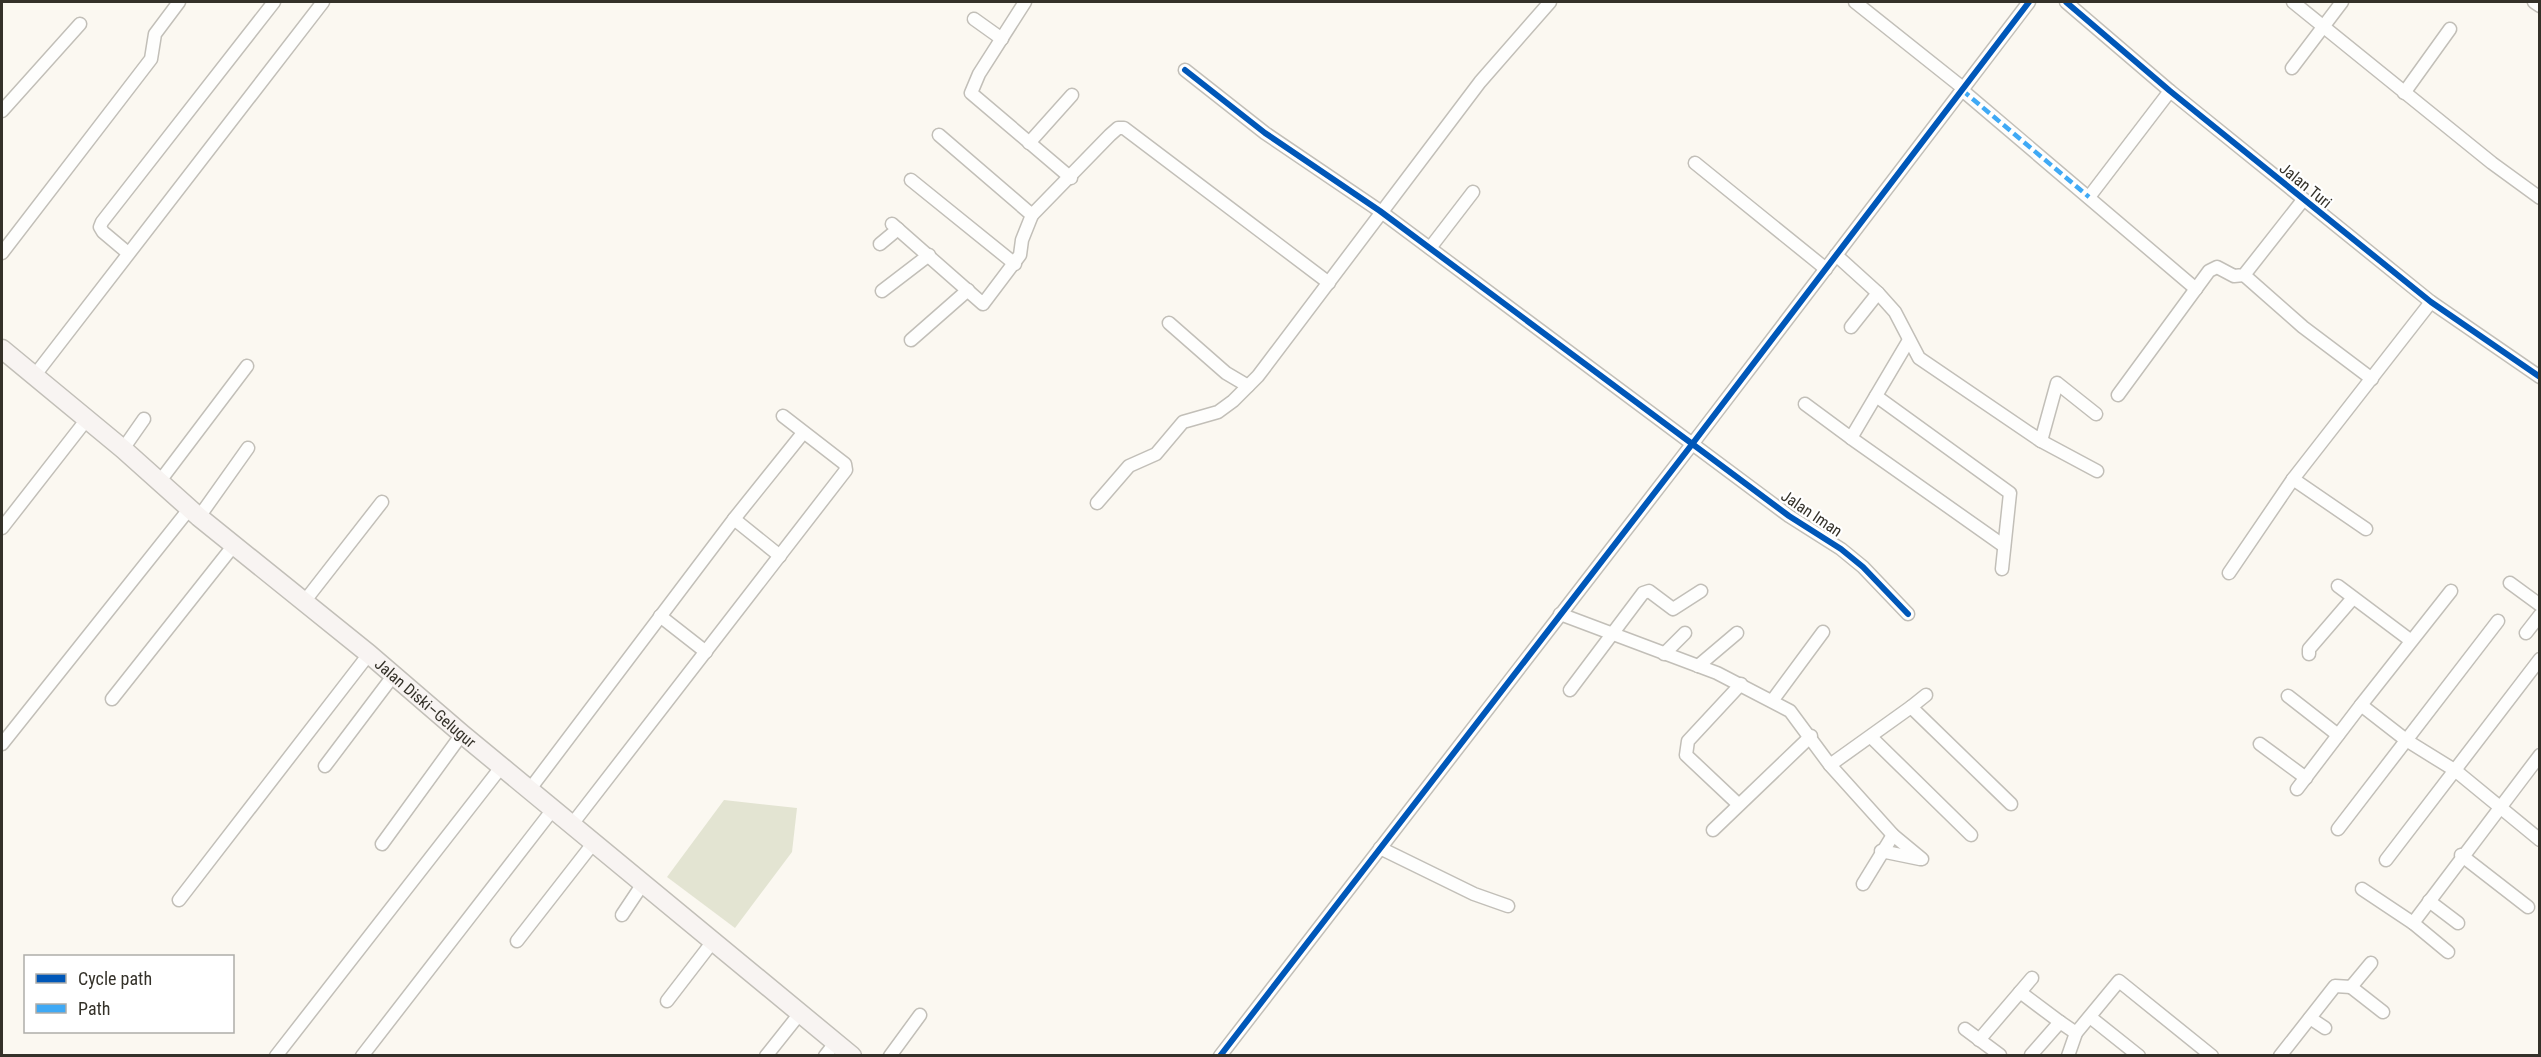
<svg xmlns="http://www.w3.org/2000/svg" width="2541" height="1057" viewBox="0 0 2541 1057" font-family="'Roboto Condensed',sans-serif">
	<rect width="100%" height="100%" fill="#fbf8f1"/>
	<path fill="#e3e4d2" d="M724 800 797 808 792 852 735 928 667 877Z"/>
	<g fill="none" stroke-linecap="round" stroke-linejoin="round">
		<g stroke="#c2bfb8" stroke-width="15">
			<g id="minor">
				<path d="M1025 2 979 74 971 93 1071 178"/>
				<path d="M1855 2 1963 88"/>
				<path d="M2066 2 2170 91 2431 302 2540 377"/>
				<path d="M2293 2 2492 163 2540 198"/>
				<path d="M2534 2 2540 6"/>
				<path d="M974 19 1002 39"/>
				<path d="M2292 68 2342 2"/>
				<path d="M1185 70 1265 133 1380 211 1789 516 1841 549 1863 567 1908 614"/>
				<path d="M1962 90 2196 289"/>
				<path d="M2404 93 2450 29"/>
				<path d="M2 111 80 24"/>
				<path d="M939 135 1032 215 1110 135 1118 128H1124L1329 283"/>
				<path d="M1029 143 1072 95"/>
				<path d="M1695 163 1826 269"/>
				<path d="M911 180 1015 264"/>
				<path d="M2089 197 2170 91"/>
				<path d="M892 224 983 304 1020 255 1022 240 1032 215"/>
				<path d="M880 244 898 229"/>
				<path d="M1430 248 1473 192"/>
				<path d="M2 253 151 59 155 34 179 2"/>
				<path d="M128 253 103 232 100 227 102 222 274 2"/>
				<path d="M1836 255 1878 293 1895 312 1919 358 2041 441 2057 383 2096 414"/>
				<path d="M2244 275 2303 327 2372 379"/>
				<path d="M882 291 929 255"/>
				<path d="M1169 323 1226 373 1248 386"/>
				<path d="M1851 327 1878 293"/>
				<path d="M911 340 968 290"/>
				<path d="M35 375 323 2"/>
				<path d="M2118 395 2209 271 2217 267 2234 276 2244 275 2303 200"/>
				<path d="M1876 396 2010 493 2002 569"/>
				<path d="M1805 404 1851 438 1909 340"/>
				<path d="M1851 438 2004 546"/>
				<path d="M2041 441 2097 471"/>
				<path d="M123 449 144 419"/>
				<path d="M160 481 247 366"/>
				<path d="M1097 503 1129 466 1156 454 1183 422 1218 412 1233 401 1258 376 1480 82 1550 2"/>
				<path d="M199 517 248 448"/>
				<path d="M734 519 780 556"/>
				<path d="M2 528 87 419"/>
				<path d="M2366 529 2293 479 2431 302"/>
				<path d="M2229 573 2293 479"/>
				<path d="M2510 583 2540 605"/>
				<path d="M2338 586 2410 640"/>
				<path d="M2451 591 2361 705 2406 740 2456 771 2540 840"/>
				<path d="M304 602 382 502"/>
				<path d="M1560 614 1717 673 1790 711 1830 765 1893 835 1922 859"/>
				<path d="M660 616 706 652"/>
				<path d="M2526 633 2540 615"/>
				<path d="M1664 654 1685 633"/>
				<path d="M2309 654V649L2353 598"/>
				<path d="M1698 666 1737 633"/>
				<path d="M1570 690 1643 593 1649 591 1673 609 1701 591"/>
				<path d="M2288 696 2338 735"/>
				<path d="M112 699 234 545"/>
				<path d="M1772 701 1823 632"/>
				<path d="M1911 707 1926 695"/>
				<path d="M1872 738 1971 835"/>
				<path d="M2 744 190 508"/>
				<path d="M2260 744 2306 778"/>
				<path d="M1830 765 1911 707 2011 804"/>
				<path d="M325 766 393 676"/>
				<path d="M530 789 734 519 803 433"/>
				<path d="M2297 789 2361 705"/>
				<path d="M1738 804 1686 755 1688 741 1741 684"/>
				<path d="M573 823 846 470 845 464 783 416"/>
				<path d="M2338 829 2498 621"/>
				<path d="M1713 830 1811 736"/>
				<path d="M382 844 462 734"/>
				<path d="M1380 848 1474 894 1508 906"/>
				<path d="M1881 851 1920 859"/>
				<path d="M2461 855 2528 907"/>
				<path d="M2386 860 2540 659"/>
				<path d="M1863 884 1893 835"/>
				<path d="M2362 889 2413 923 2448 952"/>
				<path d="M179 900 369 654"/>
				<path d="M2429 901 2458 923"/>
				<path d="M622 915 644 882"/>
				<path d="M2413 923 2540 755"/>
				<path d="M517 941 595 841"/>
				<path d="M2351 987 2383 1012"/>
				<path d="M2020 992 2060 1022"/>
				<path d="M667 1001 714 940"/>
				<path d="M2090 1017 2139 1056"/>
				<path d="M2310 1018 2325 1028"/>
				<path d="M1965 1029 2000 1055"/>
				<path d="M1979 1040 2032 978"/>
				<path d="M2031 1055 2060 1022 2076 1033"/>
				<path d="M276 1056 502 766"/>
				<path d="M362 1056 554 808"/>
				<path d="M766 1056 801 1012"/>
				<path d="M825 1056 836 1042"/>
				<path d="M890 1056 920 1015"/>
				<path d="M1220 1056 1693 443 2029 2"/>
				<path d="M2068 1056 2076 1033 2119 981 2212 1056"/>
				<path d="M2280 1056 2335 986 2351 987 2371 963"/>
			</g>
		</g>
		<g stroke="#c2bfb8" stroke-width="21">
			<g id="secondary">
				<path id="s1" d="M2 349 123 449 199 517 369 654 462 734 852 1056"/>
			</g>
		</g>
		<use href="#minor" stroke="#fefefd" stroke-width="12"/>
		<use href="#secondary" stroke="#f8f4f2" stroke-width="18"/>
		<path stroke="#3fa9f5" stroke-width="4.5" stroke-dasharray="9 4.5" stroke-linecap="butt" d="M1962 90 2089 197"/>
		<g stroke="#fff" stroke-width="10">
			<g id="cycleway">
				<path d="M2066 2 2170 91 2431 302 2540 377"/>
				<path d="M1185 70 1265 133 1380 211 1789 516 1841 549 1863 567 1908 614"/>
				<path d="M1220 1056 1693 443 2029 2"/>
			</g>
		</g>
		<use href="#cycleway" stroke="#0057b8" stroke-width="6"/>
	</g>
	<g text-anchor="middle" stroke-width="4.5" stroke-linejoin="round" paint-order="stroke">
		<g font-size="16" fill="#343129" stroke="#fff">
			<text transform="translate(2306 185) rotate(39)" y="6">Jalan Turi</text>
			<text transform="translate(1812 513) rotate(34)" y="6">Jalan Iman</text>
			<text dy="6" stroke="none"><textPath href="#s1" startOffset="552">Jalan Diski–Gelugur</textPath></text>
		</g>
	</g>
	<rect width="2541" height="1057" fill="none" stroke="#343129" stroke-width="6"/>
	<rect x="24" y="955" width="210" height="78" fill="#ffffff" stroke="#aeada9" stroke-width="1.5"/>
	<rect x="36" y="974" width="30" height="9" fill="#0057b8" stroke="#aeada9" stroke-width="1.5"/>
	<text x="78" y="985" font-size="18" fill="#343129">Cycle path</text>
	<rect x="36" y="1004" width="30" height="9" fill="#3fa9f5" stroke="#aeada9" stroke-width="1.5"/>
	<text x="78" y="1015" font-size="18" fill="#343129">Path</text>
</svg>
